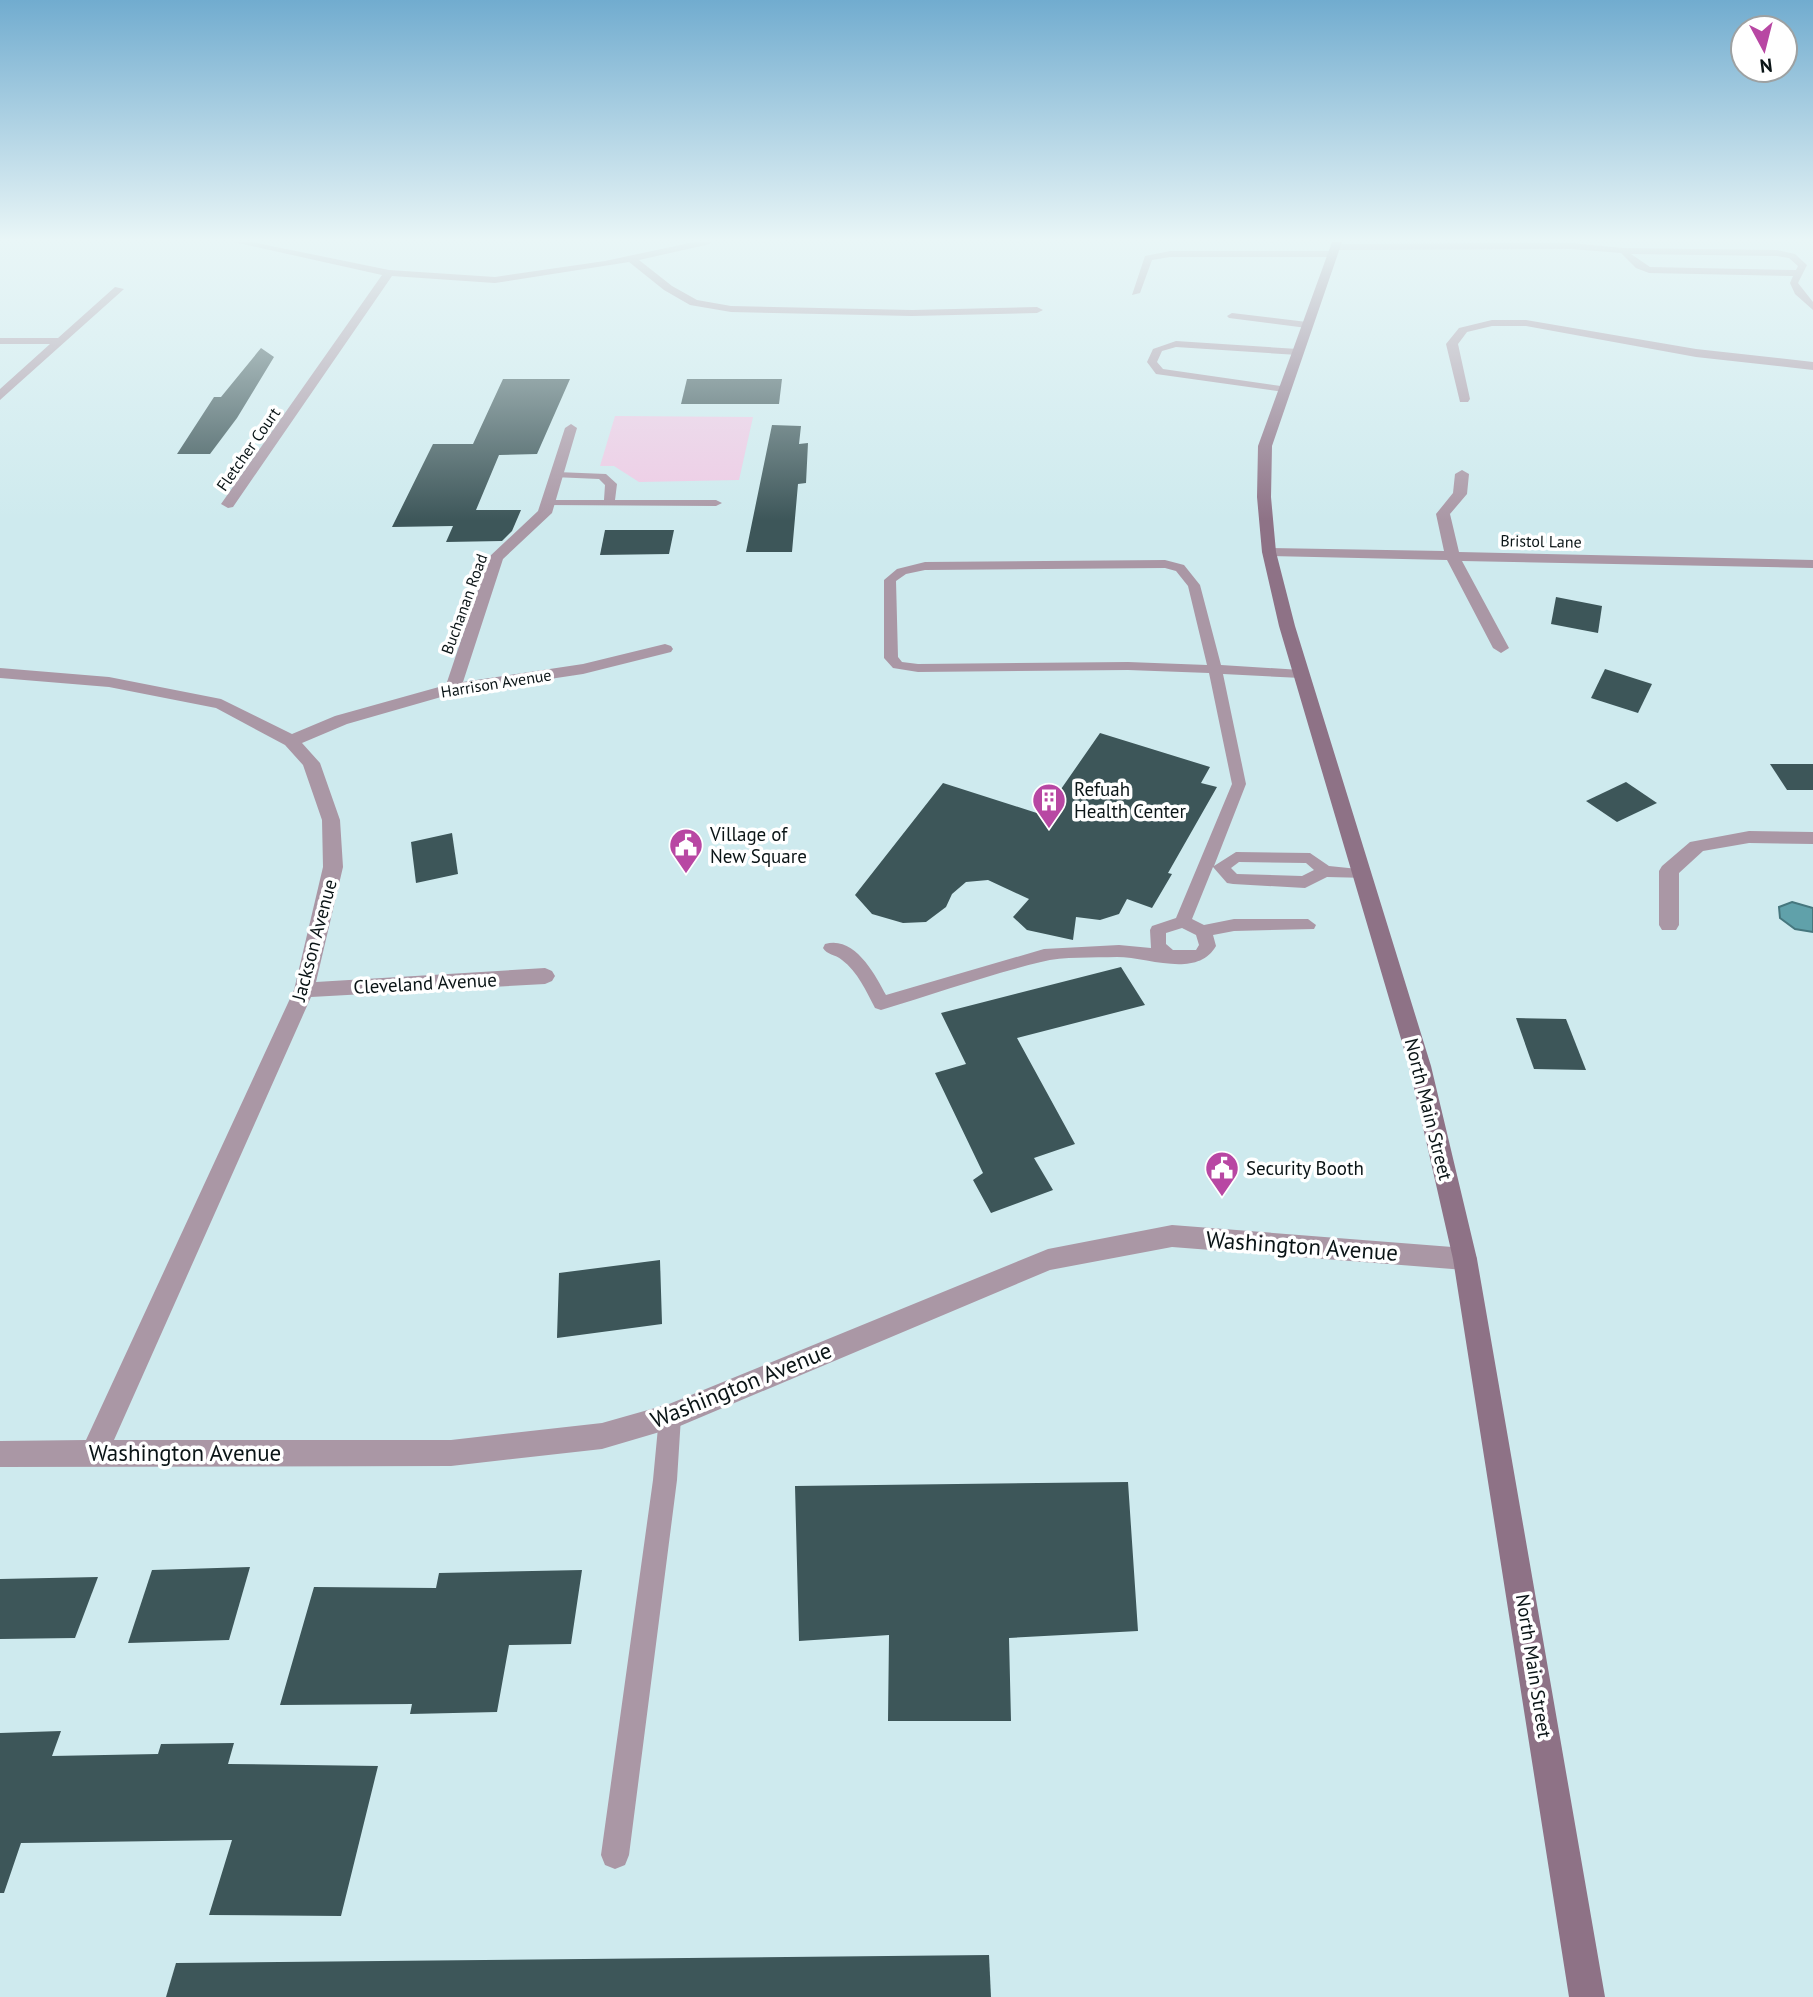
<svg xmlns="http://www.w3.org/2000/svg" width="1813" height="1997" viewBox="0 0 1813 1997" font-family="'PT Sans',sans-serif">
	<rect width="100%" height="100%" fill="#ceeaee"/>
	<path fill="#eecae4" d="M615 416 753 417 739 480 639 482 614 466H600Z"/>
	<path fill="#60a1aa" stroke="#46777e" stroke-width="2" d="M1792 902 1813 908V932L1795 929 1780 918 1779 907Z"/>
	<g fill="#3d5659">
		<path d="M261 348 274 357 237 418 210 454H177L214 397H221Z"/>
		<path d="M503 379H570L537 454 499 455 476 510H521L512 531 502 541 446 542 453 526 392 527 433 444H473Z"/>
		<path d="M687 379H782L779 404H681Z"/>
		<path d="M772 425 801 426 799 444 808 443 806 483 798 484 792 552H746Z"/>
		<path d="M605 530H674L669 554 600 555Z"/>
		<path d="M1556 597 1602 606 1598 633 1551 624Z"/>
		<path d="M1605 669 1652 684 1638 713 1591 698Z"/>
		<path d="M1100 733 1210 767 1201 783 1217 787 1168 873 1172 874 1152 908 1127 899 1119 914 1100 920 1076 917 1073 940 1027 930 1013 917 1029 899 988 880 966 882 952 894 946 907 926 922 903 923 872 914 855 895 943 783 1043 815Z"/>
		<path d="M1770 764H1813V790H1787Z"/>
		<path d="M1626 782 1657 803 1617 822 1586 801Z"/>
		<path d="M452 833 458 874 416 883 411 842Z"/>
		<path d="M1121 967 1145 1005 1017 1038 1075 1144 1034 1158 1053 1190 991 1213 973 1180 983 1173 935 1073 966 1064 941 1013Z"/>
		<path d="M1516 1018 1566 1019 1586 1070 1534 1069Z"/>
		<path d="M660 1260 662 1324 557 1338 559 1273Z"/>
		<path d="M1128 1482 1138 1631 1009 1638 1011 1721H888L889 1635 799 1641 795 1486Z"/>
		<path d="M250 1567 229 1640 128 1643 152 1570Z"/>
		<path d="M582 1570 571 1644 509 1645 497 1712 410 1714 412 1704 280 1705 314 1587 436 1588 439 1573Z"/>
		<path d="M98 1577 75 1638 0 1639V1579Z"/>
		<path d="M61 1731 52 1756 158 1754 161 1744 234 1743 228 1764 378 1766 341 1916 209 1915 232 1840 21 1843 4 1893H0V1733Z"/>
		<path d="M989 1955 991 1997H166L176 1963Z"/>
	</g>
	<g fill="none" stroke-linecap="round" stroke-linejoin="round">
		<g fill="#aa97a5" fill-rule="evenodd">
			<path d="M1571 243 1623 248 1777 250 1795 254 1807 265 1798 283 1813 302V310L1795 294 1790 283 1793 276 1649 273 1636 268 1621 253 1571 249 1335 250 1331 247 1335 244ZM1631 254 1777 256 1789 258 1798 266 1796 270 1650 267Z"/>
			<path d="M1170 251H1333L1337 254 1333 257H1170L1152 260 1140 293 1132 295 1145 256Z"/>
			<path d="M1232 313 1307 322 1312 325 1307 328 1229 318 1227 316Z"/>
			<path d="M1176 341 1298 349 1303 352 1298 355 1176 347 1162 351 1157 362 1163 369 1288 387V391L1284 392 1156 374 1147 362 1153 349Z"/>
			<path d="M557 472 606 474 617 484 615 500H716L722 503 716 506 544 505V501L548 500H604L605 485 599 479 553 477V473Z"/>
			<path d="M1165 560 1184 565 1200 585 1221 665 1301 670 1308 674 1301 678 1223 674 1246 784 1214 866 1236 852 1310 853 1329 866 1368 870 1370 874 1368 878 1327 877 1305 888 1233 884 1227 883 1213 867 1192 919 1204 925 1234 919H1308L1316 925 1314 929 1234 931 1213 935 1216 946C1197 979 1148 957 1117 957 1093 958 1064 956 1041 962 987 975 934 994 881 1010L875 1008C866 991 858 972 842 960 835 954 827 955 823 948L825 944C854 935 875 974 886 995L1044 949 1119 945 1151 948 1150 930 1152 926 1176 918 1232 784 1209 673 1128 670 918 672 893 668 884 658V580L897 569 925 562ZM1165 568 1176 571 1188 586 1207 665 1128 662 918 664 902 662 898 657 896 581 906 574 925 570ZM1239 862 1306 863 1314 870 1302 876 1237 874 1231 868ZM1182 928 1196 935 1199 945 1196 950H1173L1166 944V933Z"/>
			<path d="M670 1406 678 1409 681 1417 677 1480 629 1855 625 1865 615 1869 605 1865 601 1855 653 1480 659 1417 662 1409Z"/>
		</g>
		<g fill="#aa97a5" fill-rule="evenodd">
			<path d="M234 242H252L389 270 495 277 605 261 694 242H711L710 244 639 260 672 286 697 300 731 306 912 310 1037 307 1043 310 1037 313 912 316 731 312 690 305 664 290 629 262 495 283 392 276 233 507 228 508 221 504 382 275Z"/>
			<path d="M115 287 124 289 0 400V389L50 344H0V338H58Z"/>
			<path d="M1492 320H1526L1696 349 1813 362V370L1696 357 1526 326H1492L1467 332 1458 344 1470 399 1468 402H1460L1446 344 1459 328Z"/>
			<path d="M571 424 577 428 552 513 503 559 463 682 583 664 665 644 671 646 673 649 671 652 583 674 455 693 347 724 302 743 320 763 340 820 343 867 316 982 545 968 552 971 555 976 552 981 545 984 311 997 114 1440H451L602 1423 669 1404 1048 1249 1172 1225 1465 1248 1474 1251 1477 1259 1474 1267 1465 1270 1172 1247 1050 1270 680 1426 602 1449 451 1466 0 1467V1441L86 1440 294 990 323 867 322 820 303 765 285 745 216 708 109 687 0 678V668L109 677 221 699 292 734 335 716 446 685 489 557 538 511 565 428Z"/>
			<path d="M1462 470 1469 474 1467 494 1450 514 1459 552 1813 560V568L1462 561 1509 648 1501 653 1493 648 1447 560 1269 556 1262 552 1269 548 1444 551 1436 514 1453 493 1455 474Z"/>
			<path d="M1749 831 1813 832V844L1749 843 1703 851 1679 873V925L1676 930H1662L1659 925V871L1662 866 1690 842Z"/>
		</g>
		<path fill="#8e7286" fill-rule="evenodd" d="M1332 242H1342L1272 446 1271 497 1276 552 1295 626 1431 1066 1477 1259 1605 1997H1569L1453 1259 1409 1066 1279 626 1262 552 1257 497 1258 446Z"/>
	</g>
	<linearGradient id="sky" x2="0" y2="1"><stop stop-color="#71accf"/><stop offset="0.46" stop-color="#e9f6f7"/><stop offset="1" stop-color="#e9f6f7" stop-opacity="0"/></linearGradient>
	<rect width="1813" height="521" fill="url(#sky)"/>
	<defs>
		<g id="building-pin" transform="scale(1.75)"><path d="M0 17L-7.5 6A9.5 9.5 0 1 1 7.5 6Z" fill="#b847a3" stroke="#fff"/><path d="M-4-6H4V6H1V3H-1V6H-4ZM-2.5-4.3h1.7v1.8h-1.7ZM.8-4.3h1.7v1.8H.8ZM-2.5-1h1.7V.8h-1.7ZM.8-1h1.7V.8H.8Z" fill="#fff"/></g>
		<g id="civic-pin" transform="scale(1.75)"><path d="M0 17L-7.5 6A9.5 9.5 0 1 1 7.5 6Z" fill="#b847a3" stroke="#fff"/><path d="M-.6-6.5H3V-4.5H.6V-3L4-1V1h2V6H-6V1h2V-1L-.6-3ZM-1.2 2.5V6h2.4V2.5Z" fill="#fff"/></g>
	</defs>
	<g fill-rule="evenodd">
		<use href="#building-pin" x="1049" y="800"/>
		<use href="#civic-pin" x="686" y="845"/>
		<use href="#civic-pin" x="1222" y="1168"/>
	</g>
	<g text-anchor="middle" stroke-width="7" stroke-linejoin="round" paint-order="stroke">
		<g font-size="16" fill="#0a1416" stroke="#fff">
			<text transform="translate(248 449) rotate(-55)" y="6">Fletcher Court</text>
			<text transform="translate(1541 541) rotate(1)" y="6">Bristol Lane</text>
			<text transform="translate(464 604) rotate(-70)" y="6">Buchanan Road</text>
			<text transform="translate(496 683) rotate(-9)" y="6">Harrison Avenue</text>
		</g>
		<g font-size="19" fill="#0a1416" stroke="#fff" text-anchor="start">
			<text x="1074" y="796">Refuah<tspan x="1074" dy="22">Health Center</tspan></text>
			<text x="710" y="841">Village of<tspan x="710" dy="22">New Square</tspan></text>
			<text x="1246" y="1175">Security Booth</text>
		</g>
		<g font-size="19" fill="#0a1416" stroke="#fff">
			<text transform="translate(314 940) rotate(-75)" y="7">Jackson Avenue</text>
			<text transform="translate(425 983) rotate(-3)" y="7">Cleveland Avenue</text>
			<text transform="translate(1429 1109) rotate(76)" y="7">North Main Street</text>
			<text transform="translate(1534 1666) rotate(81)" y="7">North Main Street</text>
		</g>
		<g font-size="23" fill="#0a1416" stroke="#fff">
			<text transform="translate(1302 1246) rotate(4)" y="8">Washington Avenue</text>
			<text transform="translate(741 1385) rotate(-22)" y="8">Washington Avenue</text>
			<text x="185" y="1461">Washington Avenue</text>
		</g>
	</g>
	<g transform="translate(1764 49) rotate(173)"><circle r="33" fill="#ffffff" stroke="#9da1a2" stroke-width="2"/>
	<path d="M0-5L12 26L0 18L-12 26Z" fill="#b847a3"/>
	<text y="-10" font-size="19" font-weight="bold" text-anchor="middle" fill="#0a1416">N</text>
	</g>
</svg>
